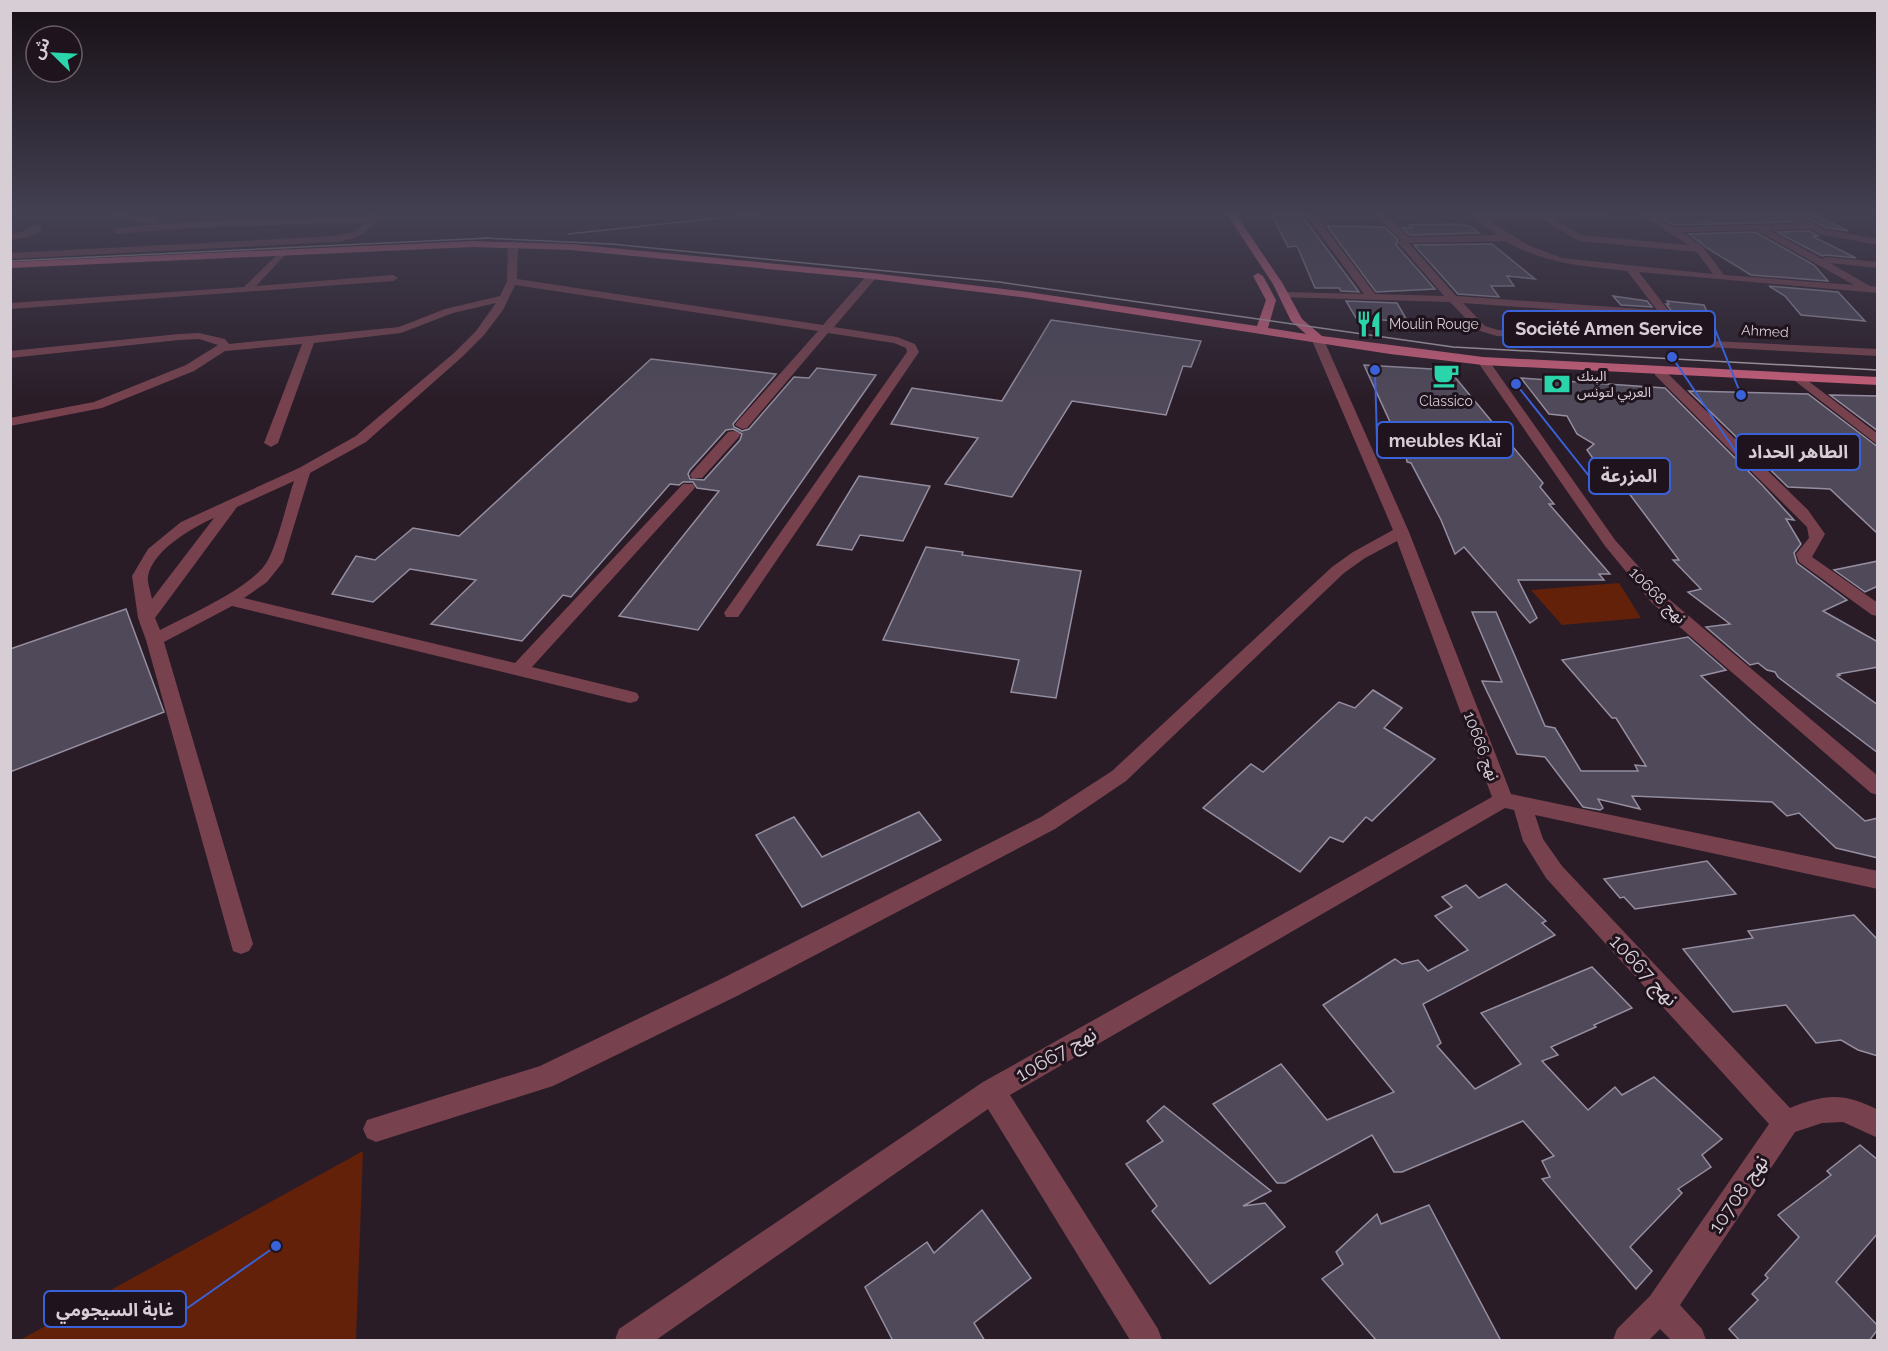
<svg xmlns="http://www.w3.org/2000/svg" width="1888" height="1351" viewBox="0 0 1888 1351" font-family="Raleway,'Noto Sans Arabic',sans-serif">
	<rect width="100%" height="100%" fill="#291c27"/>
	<g fill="#63210a">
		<path d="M1619 583 1641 618 1562 625 1531 590Z"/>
		<path d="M363 1151 356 1340H20Z"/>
	</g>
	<g fill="#4f4959" stroke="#948ea0" stroke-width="1.5" fill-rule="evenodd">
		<path d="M1271 213H1300L1359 292 1341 291 1339 288H1315L1297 246 1288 247Z"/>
		<path d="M1654 213H1780L1792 222 1674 225Z"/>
		<path d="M1799 213H1812L1848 231 1824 227Z"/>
		<path d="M1454 224 1470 226 1479 233 1410 235 1402 228H1412L1409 225Z"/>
		<path d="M1327 226 1385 227 1398 240 1396 245 1435 289 1376 292Z"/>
		<path d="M1809 231 1819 236H1812L1856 258 1826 255 1822 256 1777 232Z"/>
		<path d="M1755 232 1814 265 1828 281 1751 275 1707 248 1689 234Z"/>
		<path d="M1492 244 1535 279 1507 276 1514 286H1491L1499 297 1458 294 1414 245Z"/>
		<path d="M1769 286 1838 292 1865 321 1801 315 1785 296Z"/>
		<path d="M1613 296 1647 301 1652 307 1621 305Z"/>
		<path d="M1346 301 1397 303 1408 322 1356 318Z"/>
		<path d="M1667 301 1704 305 1714 328 1683 326 1666 304H1669Z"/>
		<path d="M1051 320 1201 341 1191 367 1183 366 1166 415 1072 401 1012 497 945 484 978 438 891 424 912 388 1002 401Z"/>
		<path d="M651 359 776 374 733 424 734 427 742 431 749 429 794 377 809 378 817 368 876 375 698 630 619 616 719 491 697 488 693 482H683L679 485 670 484 571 597 563 595 522 641 431 624 476 580 410 569 373 602 332 594 356 556 375 560 413 528 459 536ZM733 429 742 434 740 440 704 480 690 479 688 474 690 470 726 430Z"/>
		<path d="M1364 365 1449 370 1543 483 1540 487 1554 504H1549L1610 574H1599L1604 580H1518L1537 618 1530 623 1464 547 1455 554 1441 520 1411 463 1407 462 1405 448H1402Z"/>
		<path d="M1521 378 1665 388 1763 486 1794 520 1786 519 1801 544 1794 553 1797 563 1847 600 1823 611 1878 642V667L1838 674 1840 675 1837 676 1878 705V753L1778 677 1775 672 1767 670 1758 663 1750 665 1706 627 1730 624 1688 592 1701 589 1673 560H1679L1628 492 1623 491 1621 482 1608 480 1587 450 1594 444 1577 434 1567 416 1549 414Z"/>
		<path d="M1689 391 1808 394 1878 447V534L1830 489 1788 487Z"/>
		<path d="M1830 395 1878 396V431Z"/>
		<path d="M859 476 930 486 903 541 860 535 852 550 817 545Z"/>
		<path d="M926 547 963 552 962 555 1081 571 1056 698 1011 692 1019 660 883 640Z"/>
		<path d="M1878 561V586L1865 592 1834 570Z"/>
		<path d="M126 609 164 712 10 772V649Z"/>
		<path d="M1472 612H1496L1545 726 1555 728 1581 771H1638L1635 765 1646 766 1616 718H1612L1562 660 1688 637 1726 670 1701 676 1752 723 1865 821 1878 818V858L1836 848 1799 813 1787 816 1772 802 1632 796 1640 809 1598 799 1603 808 1600 810 1583 807 1545 757 1517 754 1482 681 1502 682Z"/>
		<path d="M1373 690 1402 708 1384 728 1435 759 1372 821 1366 817 1343 842 1330 837 1300 872 1203 808 1251 764 1263 772 1339 702 1355 708Z"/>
		<path d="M919 812 941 840 802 907 756 835 794 817 822 857Z"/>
		<path d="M1707 861 1736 894 1635 909 1624 897 1620 898 1604 879Z"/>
		<path d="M1506 884 1546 921 1542 923 1555 935 1423 1004 1441 1043 1437 1046 1475 1089 1521 1064 1481 1013 1592 967 1632 1008 1594 1025 1596 1027 1551 1047 1558 1055 1542 1061 1588 1110 1615 1087 1622 1095 1654 1077 1722 1139 1702 1155 1711 1167 1678 1189 1682 1193 1630 1247 1652 1271 1636 1289 1542 1179 1550 1177 1542 1161 1554 1156 1523 1121 1402 1172H1394L1372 1135 1285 1183H1277L1213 1104 1281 1064 1327 1120 1394 1092 1323 1005 1395 959 1402 964 1418 960 1428 971 1468 950 1435 916 1452 907 1442 897 1466 885 1479 898Z"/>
		<path d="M1854 915 1878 940V1056L1858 1050 1841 1040 1816 1043 1786 1005 1733 1012 1683 949 1753 938 1748 931Z"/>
		<path d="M1164 1106 1271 1191 1243 1206 1265 1203 1285 1227 1210 1284 1152 1211 1157 1206 1126 1164 1163 1141 1147 1121Z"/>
		<path d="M1860 1145 1878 1160V1233L1836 1282 1878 1326V1329L1869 1341H1740L1729 1329 1758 1300 1752 1294 1768 1278 1765 1275 1799 1237 1778 1215 1831 1175 1827 1171Z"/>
		<path d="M1429 1205 1501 1341H1377L1322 1279 1343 1264 1336 1252 1377 1214 1381 1224Z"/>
		<path d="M982 1210 1031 1278 974 1323 985 1341H893L865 1287 927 1242 934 1253Z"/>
	</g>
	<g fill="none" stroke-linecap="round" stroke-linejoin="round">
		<g fill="#77424e" fill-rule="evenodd">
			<path d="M114 213 155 218 160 221 155 224 117 218 114 217Z"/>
			<path d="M371 213H380C370 234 357 239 335 242L10 259V253L335 236 354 232 367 222 187 228 118 234 113 231 118 228 187 222 370 216Z"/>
			<path d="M1305 213H1314L1375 294 1444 296 1400 245 1398 243 1401 240 1374 213H1384L1409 237 1497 235 1468 213H1611L1607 216 1553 218 1581 235 1689 245 1638 213H1649L1673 227 1799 224 1782 213H1794L1823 229 1878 239V245L1820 234 1809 229 1769 230 1822 259 1826 257 1878 262V268L1830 263 1870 286 1878 287V293L1639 272 1691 340 1878 349V356L1497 336 1477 330 1450 302 1280 297 1279 295 1284 292 1364 294ZM1541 218 1579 241 1697 252 1713 274 1562 258 1528 245 1488 220ZM1756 230 1854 285 1724 275 1703 247 1682 232ZM1505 241C1544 264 1584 266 1627 271L1657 310 1456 296 1409 243ZM1463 303 1662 317 1679 339 1498 330 1485 326Z"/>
			<path d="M35 224 41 227V231L28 237 10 240V234L23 232Z"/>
			<path d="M513 241 518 244 517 279 823 325 868 274H876V278L834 327 897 337 915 344 919 352 738 617H726L724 613 907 352 906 348 894 343 828 333 747 428 742 429 735 425 737 422 818 331 515 285 503 310 484 335 462 357 366 442 310 473 283 562 267 582 244 598 515 663 683 484H693L695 487 693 490 532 667 630 691 637 693 639 697 637 701 630 703 232 606 164 642 253 944 249 951 241 954 233 951 146 640 138 618 132 576 148 549 181 522 299 468 356 436 454 353 476 331 496 303 453 313 401 333 314 343 278 443 271 447 264 443 302 344 225 351 194 371 102 408 10 426V418L94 402 186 365 218 345 199 339 179 340 10 358V351L179 334 199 333 225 339 229 344 399 327 445 309 500 296 507 281 508 244ZM294 481C286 505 279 539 268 560 254 587 187 616 160 630L155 618 237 507ZM214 518 152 599C151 593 147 582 148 576 153 550 193 527 214 518Z"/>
			<path d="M284 248 287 249V253L256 286 393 275 398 278 393 281 10 309V303L244 287Z"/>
			<path d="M1317 335 1323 338 1409 532 1511 794 1878 871V889L1535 815 1543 839 1562 866 1790 1108C1824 1094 1844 1092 1878 1110V1138L1843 1122 1822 1123 1795 1132 1680 1305 1702 1329 1706 1340H1671L1660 1329 1649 1340H1613L1617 1329 1650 1296 1769 1124 1546 878 1523 841 1514 810 1505 808 1010 1095 1158 1329 1162 1340H1130L988 1109 656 1340H615L619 1329 983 1082 1492 797 1397 541 1365 558 1344 573 1126 781 1055 829 739 995 553 1086 376 1142 367 1138 363 1129 367 1120 540 1066 721 979 1041 817 1112 771 1332 567 1353 552 1393 530 1311 338Z"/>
			<path d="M1483 357 1487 358 1615 540 1664 595 1878 776V795L1871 793 1652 603 1605 546 1477 361Z"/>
			<path d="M1659 368 1663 369 1808 510 1825 534 1812 557 1878 603V616L1872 615 1799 562 1796 554 1809 538 1807 527 1655 375V369Z"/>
			<path d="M1799 374 1878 434V445L1795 381V375Z"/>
			<path d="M733 431 738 432 740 435 738 438 702 478H692L690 475 692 472 728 432Z"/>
		</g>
		<path fill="#cb5f7b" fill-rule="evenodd" d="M1226 213H1235L1283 284 1302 319 1322 336 1483 357 1878 377V385L1483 365 1390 354 1028 298 872 279 571 250 473 247 10 268V262L473 241 571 244 872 273 1028 292 1257 326 1266 300 1253 276 1258 273 1263 276 1276 300 1268 328 1306 334 1291 321 1273 284Z"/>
		<g stroke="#aba1a9" stroke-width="1.5">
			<path d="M568 234 767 213"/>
			<path d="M483 238 611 244 999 282 1453 347 1878 370"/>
			<path d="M10 261 490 238"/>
		</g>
	</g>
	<linearGradient id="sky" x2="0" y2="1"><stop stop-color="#170f15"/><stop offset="0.53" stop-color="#434052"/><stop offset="1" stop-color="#434052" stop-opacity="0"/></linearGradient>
	<rect width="1888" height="403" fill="url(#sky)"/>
	<defs>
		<g id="restaurant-bare" transform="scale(2.07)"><path d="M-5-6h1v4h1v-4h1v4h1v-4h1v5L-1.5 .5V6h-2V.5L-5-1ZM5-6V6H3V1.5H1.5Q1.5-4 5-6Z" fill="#2ad5ac" stroke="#1f131d" stroke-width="2.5" paint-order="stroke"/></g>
		<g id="cafe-bare" transform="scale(2.07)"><path d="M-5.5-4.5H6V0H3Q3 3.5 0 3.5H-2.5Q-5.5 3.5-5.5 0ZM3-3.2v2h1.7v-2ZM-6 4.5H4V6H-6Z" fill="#2ad5ac" stroke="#1f131d" stroke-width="2.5" paint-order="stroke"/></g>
		<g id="bank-bare" transform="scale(2.07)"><path d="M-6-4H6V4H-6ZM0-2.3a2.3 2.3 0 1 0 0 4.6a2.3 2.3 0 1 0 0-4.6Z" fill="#2ad5ac" stroke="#1f131d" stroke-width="2.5" paint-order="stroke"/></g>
	</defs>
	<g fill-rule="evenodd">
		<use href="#restaurant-bare" x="1369" y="324"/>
		<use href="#cafe-bare" x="1446" y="375"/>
		<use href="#bank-bare" x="1557" y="384"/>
	</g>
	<g text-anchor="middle" stroke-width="6" stroke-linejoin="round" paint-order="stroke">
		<g font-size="14" fill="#d7ced5" stroke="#1f131d" text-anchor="start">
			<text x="1389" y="329">Moulin Rouge</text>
			<text x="1577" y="381">البنك<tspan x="1577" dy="16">العربي لتونس</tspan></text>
			<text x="1446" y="406" text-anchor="middle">Classico</text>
		</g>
		<g font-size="14" fill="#d7ced5" stroke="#1f131d">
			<text transform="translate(1765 331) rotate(3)" y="5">Ahmed</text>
		</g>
		<g font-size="16" fill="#d7ced5" stroke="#1f131d">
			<text transform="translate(1658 595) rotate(45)" y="6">نهج 10668</text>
			<text transform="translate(1482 746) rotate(69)" y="6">نهج 10666</text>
		</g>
		<g font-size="20" fill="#d7ced5" stroke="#1f131d">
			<text transform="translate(1644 970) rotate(47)" y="7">نهج 10667</text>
			<text transform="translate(1056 1054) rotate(-30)" y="7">نهج 10667</text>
			<text transform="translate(1738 1194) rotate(-56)" y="7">نهج 10708</text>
		</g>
	</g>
	<path fill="none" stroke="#3961d8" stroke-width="2" d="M1741 395L1715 329M1375 370L1377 440M1672 357L1736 452M1516 384L1589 476M276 1246L186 1309"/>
	<g fill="#3961d8" stroke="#1f131d" stroke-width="2">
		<circle cx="1741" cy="395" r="6"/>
		<circle cx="1375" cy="370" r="6"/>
		<circle cx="1672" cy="357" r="6"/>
		<circle cx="1516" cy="384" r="6"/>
		<circle cx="276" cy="1246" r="6"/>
	</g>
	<g fill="#1f131d" stroke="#3961d8" stroke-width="2">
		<rect x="1503" y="311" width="212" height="36" rx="6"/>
		<rect x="1377" y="422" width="136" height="36" rx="6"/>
		<rect x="1736" y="434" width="124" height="36" rx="6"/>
		<rect x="1589" y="458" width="81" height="36" rx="6"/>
		<rect x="44" y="1291" width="142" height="36" rx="6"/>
	</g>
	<g font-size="18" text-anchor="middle" font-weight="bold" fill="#d7ced5">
		<text x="1609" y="335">Société Amen Service</text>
		<text x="1445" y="447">meubles Klaï</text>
		<text x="1798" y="458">الطاهر الحداد</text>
		<text x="1629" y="482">المزرعة</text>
		<text x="115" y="1316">غابة السيجومي</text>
	</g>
	<rect width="1888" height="1351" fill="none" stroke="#d7ced5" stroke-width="24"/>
	<g transform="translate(54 54) rotate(294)"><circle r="28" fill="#1f131d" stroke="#695e67" stroke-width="1.5"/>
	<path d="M0-4.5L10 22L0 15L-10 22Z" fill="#2ad5ac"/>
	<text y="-9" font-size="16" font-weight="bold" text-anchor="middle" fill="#d7ced5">ش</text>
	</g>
</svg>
